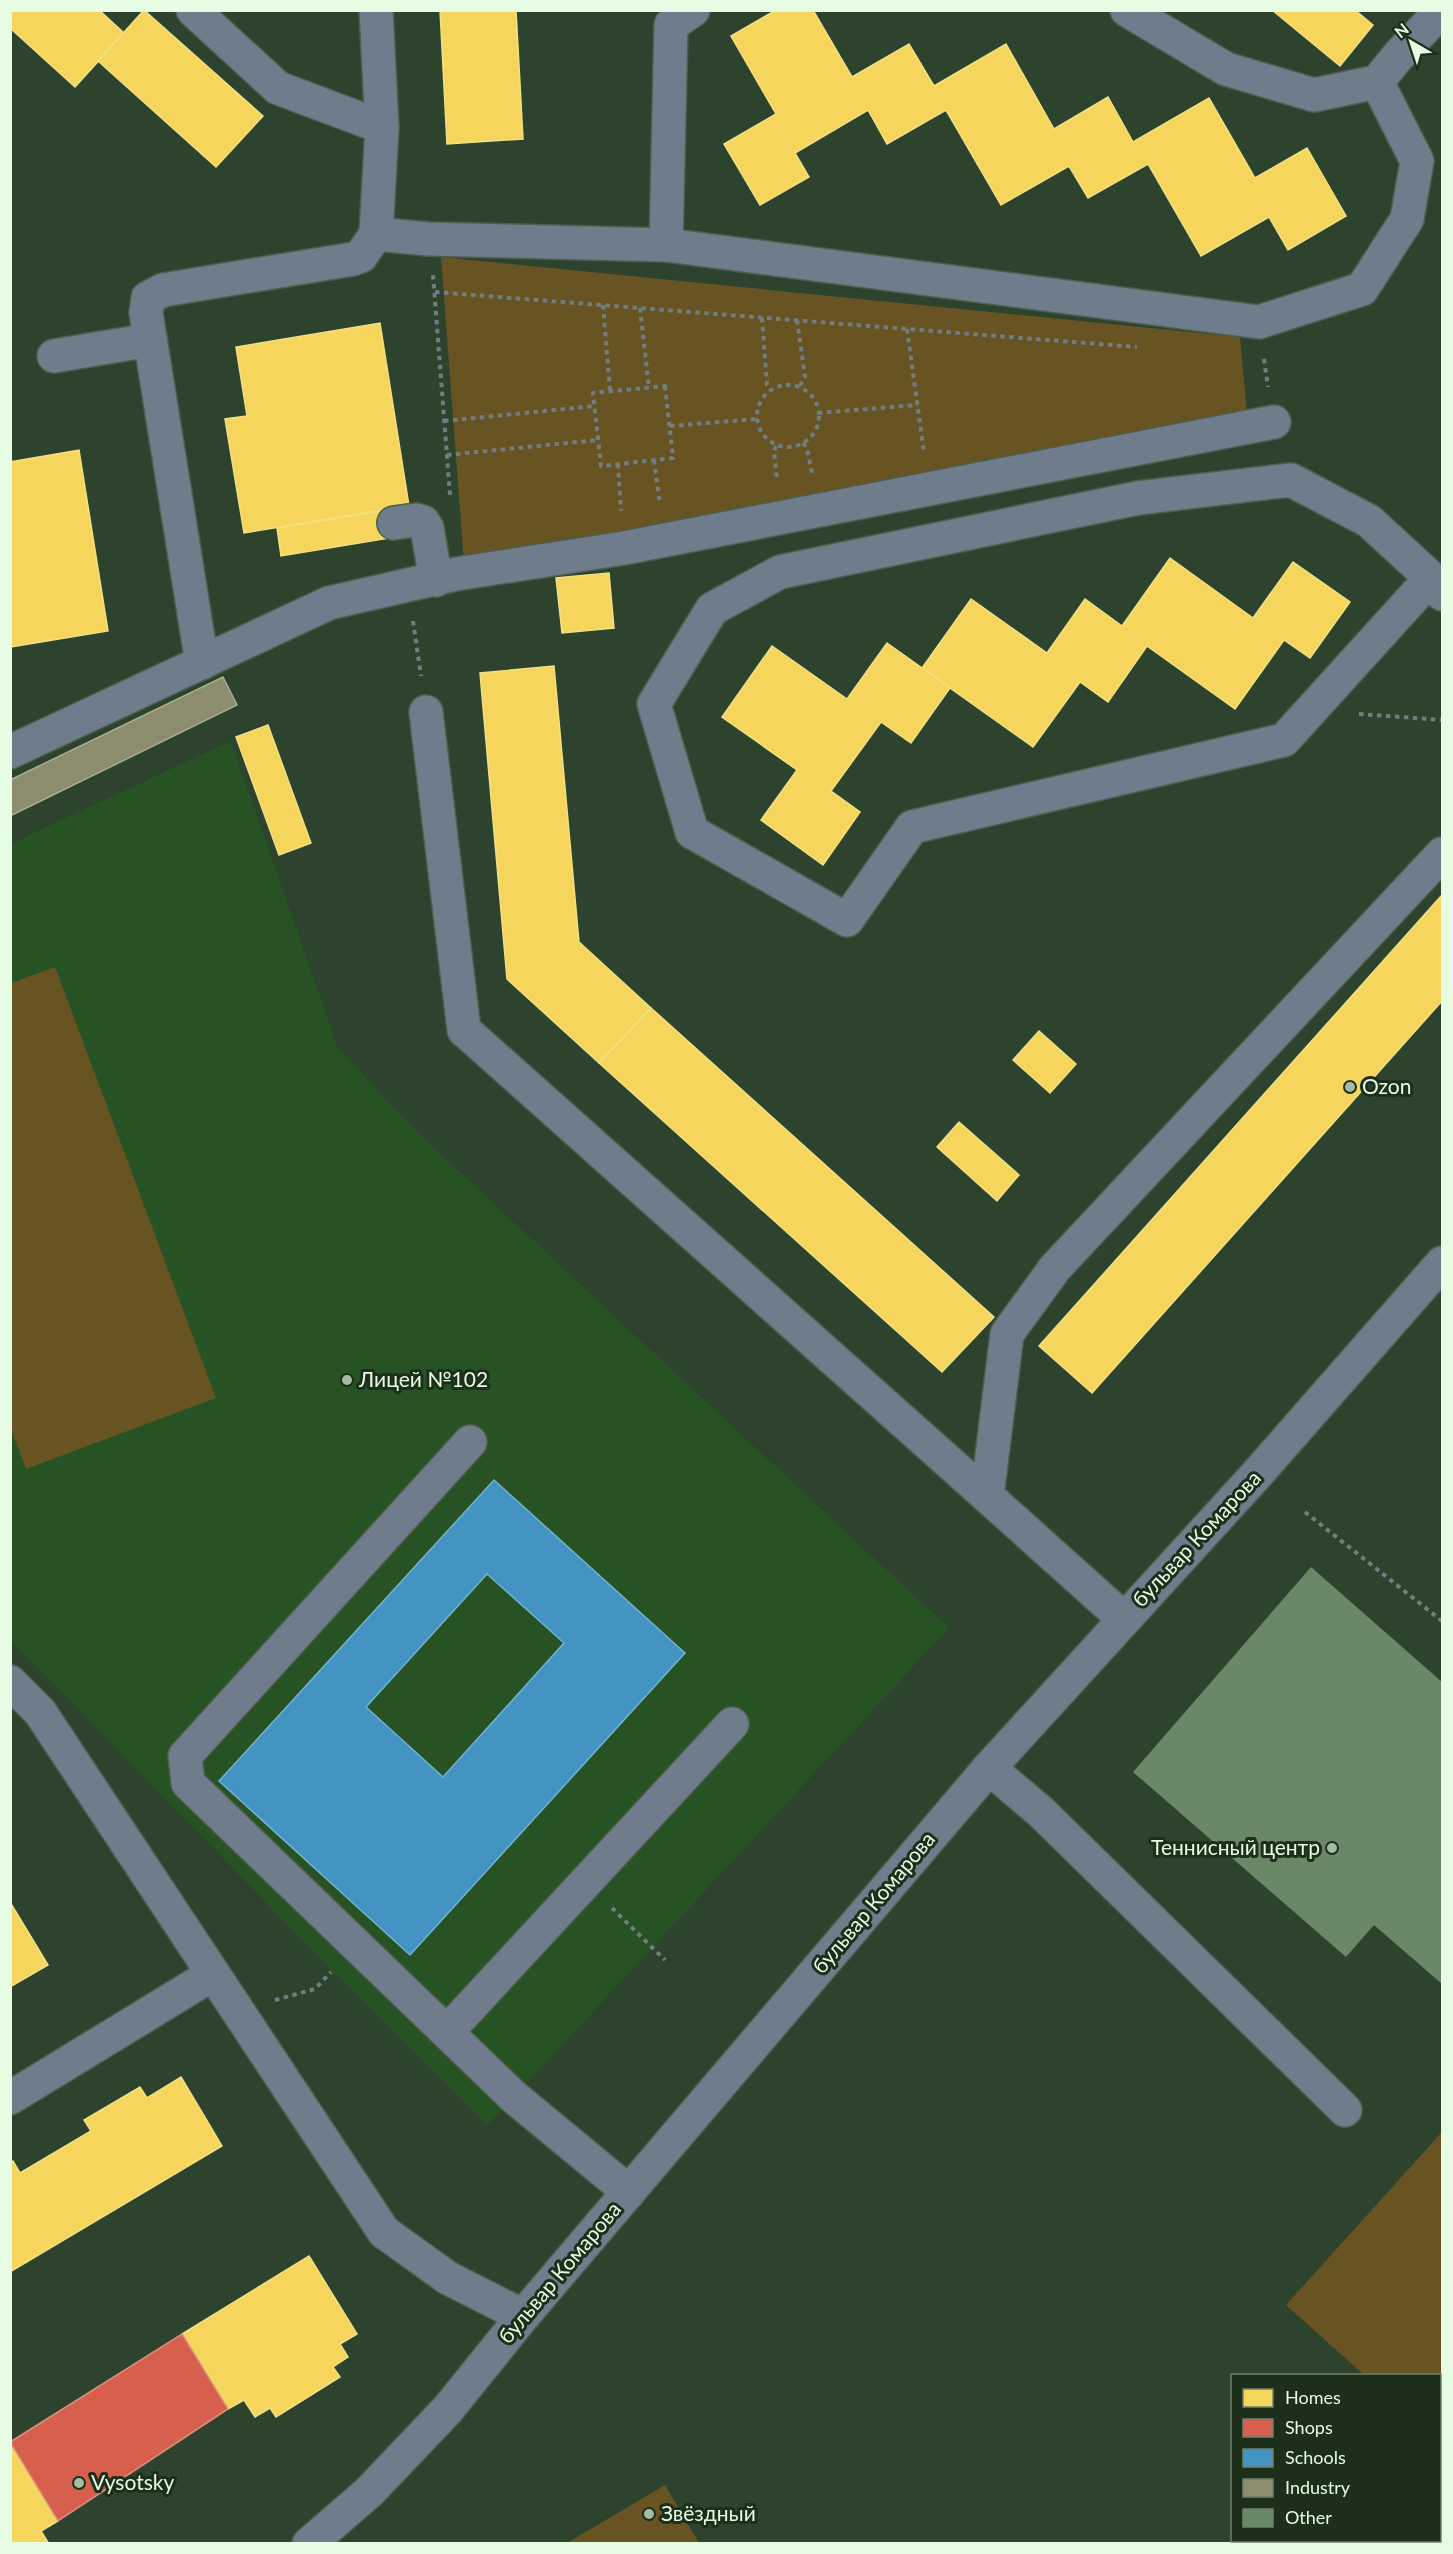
<svg xmlns="http://www.w3.org/2000/svg" width="1453" height="2554" viewBox="0 0 1453 2554" font-family="Lato,sans-serif">
	<rect width="100%" height="100%" fill="#2d432d"/>
	<path fill="#275224" d="M231 741 338 1048 417 1132 949 1628 488 2125 332 1971 11 1640 10 844Z"/>
	<g fill="#685423">
		<path d="M441 257 1240 337 1249 436 466 590Z"/>
		<path d="M55 967 216 1398 26 1469 10 1427 11 983Z"/>
		<path d="M1442 2132V2447L1440 2445V2376L1364 2375 1286 2305Z"/>
		<path d="M665 2485 699 2543H567Z"/>
	</g>
	<g fill="#f6d55c" stroke="#f1e184" stroke-width="1.5">
		<path d="M10 10H99L124 33 75 87 10 28Z"/>
		<path d="M144 10 263 116 216 167 98 61Z"/>
		<path d="M440 10H516L523 139 447 144Z"/>
		<path d="M776 10H813L852 77 909 44 934 86 1006 44 1054 129 1108 97 1133 142 1209 98 1255 178 1307 148 1346 216 1288 250 1269 217 1201 256 1148 164 1088 198 1069 166 1001 205 946 110 887 144 868 110 795 153 809 177 760 205 724 144 776 114 731 36Z"/>
		<path d="M1272 10H1355L1373 25 1340 66Z"/>
		<path d="M380 323 409 506 244 533 225 419 247 416 236 347Z"/>
		<path d="M79 450 108 631 10 647V462Z"/>
		<path d="M392 509 396 537 281 556 277 528Z"/>
		<path d="M1170 558 1253 618 1293 562 1350 602 1310 658 1284 640 1235 709 1147 646 1108 702 1080 682 1033 747 922 668 971 599 1047 653 1085 599 1122 626Z"/>
		<path d="M609 573 614 628 562 633 556 578Z"/>
		<path d="M887 643 950 688 911 743 881 722 831 791 860 812 823 865 761 820 797 770 722 717 772 646 847 699Z"/>
		<path d="M554 666 579 942 651 1008 599 1063 507 979 480 673Z"/>
		<path d="M268 725 311 843 279 855 236 737Z"/>
		<path d="M1442 895V1001L1092 1393 1039 1346Z"/>
		<path d="M651 1008 994 1317 942 1372 599 1063Z"/>
		<path d="M1039 1031 1076 1064 1050 1093 1013 1060Z"/>
		<path d="M959 1122 1019 1175 997 1201 937 1147Z"/>
		<path d="M10 1902 48 1965 10 1987Z"/>
		<path d="M181 2077 222 2146 10 2272V2163L13 2161 20 2173 91 2131 84 2120 140 2087 147 2098Z"/>
		<path d="M309 2256 357 2334 340 2344 348 2357 333 2367 340 2377 276 2417 270 2408 255 2417 244 2400 228 2409 182 2334Z"/>
		<path d="M10 2443 58 2521 41 2531 49 2544H10Z"/>
	</g>
	<path fill="#d6604d" stroke="#db8f7a" stroke-width="1.5" d="M182 2334 228 2409 58 2521 10 2442Z"/>
	<path fill="#4393c3" stroke="#74b3cd" stroke-width="1.5" fill-rule="evenodd" d="M494 1480 685 1653 410 1955 219 1781ZM487 1574 564 1643 443 1777 366 1707Z"/>
	<path fill="#8c8c6e" stroke="#a7ae91" stroke-width="1.5" d="M223 677 237 705 10 816V780Z"/>
	<path fill="#6a8768" d="M1311 1567 1442 1682V1984L1374 1925 1346 1957 1133 1772Z"/>
	<g fill="none" stroke-linecap="round" stroke-linejoin="round">
		<g stroke="#4c5f4c" stroke-width="36">
			<g id="minor">
				<path d="M193 10 278 88 382 127"/>
				<path d="M376 10 382 127 376 234 428 239 666 245 1259 322 1362 289 1407 219 1417 161 1377 82"/>
				<path d="M1127 10 1226 69 1314 95 1377 82 1399 55 1442 10"/>
				<path d="M666 245 671 25 693 10"/>
				<path d="M54 356 150 340"/>
				<path d="M394 523 416 520 423 522 427 528 436 580"/>
				<path d="M1431 578 1284 740 912 827 847 920 692 832 654 704 712 609 780 572 1138 498 1291 480 1369 521 1431 578 1442 594"/>
				<path d="M202 663 146 313 148 298 163 290 353 259 361 256 376 234"/>
				<path d="M426 712 464 1030 987 1496"/>
				<path d="M10 752 329 603 456 574 624 548 1274 422"/>
				<path d="M470 1442 185 1756 188 1783 514 2097 629 2192"/>
				<path d="M1124 1619 987 1496 1007 1334 1055 1268 1442 854"/>
				<path d="M10 1682 40 1712 384 2232 448 2278 523 2316"/>
				<path d="M989 1768 1041 1812 1345 2110"/>
				<path d="M447 2032 732 1724"/>
				<path d="M10 2098 213 1974"/>
				<path d="M309 2544 369 2492 448 2409 523 2316 989 1768 1258 1473 1442 1263"/>
			</g>
		</g>
		<g stroke="#707e81" stroke-width="4" stroke-dasharray="4.5 4.5" stroke-linecap="butt">
			<path d="M433 275 450 495"/>
			<path d="M435 292 1137 347"/>
			<path d="M603 305 610 391"/>
			<path d="M640 308 649 388"/>
			<path d="M762 318 767 385 771 390"/>
			<path d="M797 320 805 377 799 387"/>
			<path d="M907 329 924 453"/>
			<path d="M1264 359 1268 387"/>
			<circle cx="788" cy="416" r="31"/>
			<path d="M665 386 673 458 601 466 593 393Z"/>
			<path d="M818 413 917 405"/>
			<path d="M444 421 595 406"/>
			<path d="M670 426 757 419"/>
			<path d="M803 443 807 449 812 473"/>
			<path d="M776 446 774 451 777 480"/>
			<path d="M447 455 598 440"/>
			<path d="M654 460 660 504"/>
			<path d="M618 464 621 511"/>
			<path d="M413 621 421 676"/>
			<path d="M1359 714 1442 720"/>
			<path d="M1305 1512 1442 1621"/>
			<path d="M612 1908 665 1960"/>
			<path d="M275 2000 315 1989 331 1972"/>
		</g>
		<use href="#minor" stroke="#6f7c8b" stroke-width="33"/>
	</g>
	<g fill="#a5bca3" stroke="#1d2e1b" stroke-width="2">
		<circle cx="1350" cy="1087" r="6"/>
		<circle cx="347" cy="1380" r="6"/>
		<circle cx="1332" cy="1848" r="6"/>
		<circle cx="79" cy="2483" r="6"/>
		<circle cx="649" cy="2514" r="6"/>
	</g>
	<g text-anchor="middle" stroke-width="6" stroke-linejoin="round" paint-order="stroke">
		<g font-size="21" fill="#e6fde3" stroke="#1d2e1b" text-anchor="start">
			<text x="1362" y="1094">Ozon</text>
			<text x="359" y="1387">Лицей №102</text>
			<text x="1320" y="1855" text-anchor="end">Теннисный центр</text>
			<text x="91" y="2490">Vysotsky</text>
			<text x="661" y="2521">Звёздный</text>
		</g>
		<g font-size="21" fill="#e6fde3" stroke="#1d2e1b">
			<text transform="translate(1197 1539) rotate(-47)" y="7">бульвар Комарова</text>
			<text transform="translate(874 1903) rotate(-50)" y="7">бульвар Комарова</text>
			<text transform="translate(560 2273) rotate(-50)" y="7">бульвар Комарова</text>
		</g>
	</g>
	<rect width="1453" height="2554" fill="none" stroke="#e6fde3" stroke-width="24"/>
	<rect x="1231" y="2374" width="210" height="168" fill="#1d2e1b" stroke="#6d816b" stroke-width="1.5"/>
	<rect x="1243" y="2389" width="30" height="18" fill="#f6d55c" stroke="#6d816b" stroke-width="1.5"/>
	<text x="1285" y="2404" font-size="18" fill="#e6fde3">Homes</text>
	<rect x="1243" y="2419" width="30" height="18" fill="#d6604d" stroke="#6d816b" stroke-width="1.5"/>
	<text x="1285" y="2434" font-size="18" fill="#e6fde3">Shops</text>
	<rect x="1243" y="2449" width="30" height="18" fill="#4393c3" stroke="#6d816b" stroke-width="1.5"/>
	<text x="1285" y="2464" font-size="18" fill="#e6fde3">Schools</text>
	<rect x="1243" y="2479" width="30" height="18" fill="#8c8c6e" stroke="#6d816b" stroke-width="1.5"/>
	<text x="1285" y="2494" font-size="18" fill="#e6fde3">Industry</text>
	<rect x="1243" y="2509" width="30" height="18" fill="#6a8768" stroke="#6d816b" stroke-width="1.5"/>
	<text x="1285" y="2524" font-size="18" fill="#e6fde3">Other</text>
	<g transform="translate(1411 42) rotate(321)" stroke="#1d2e1b" stroke-width="4.5" paint-order="stroke">
	<path d="M0-4.5L10 22L0 15L-10 22Z" fill="#e6fde3"/>
	<text y="-9" font-size="16" font-weight="bold" text-anchor="middle" fill="#e6fde3">N</text>
	</g>
</svg>
